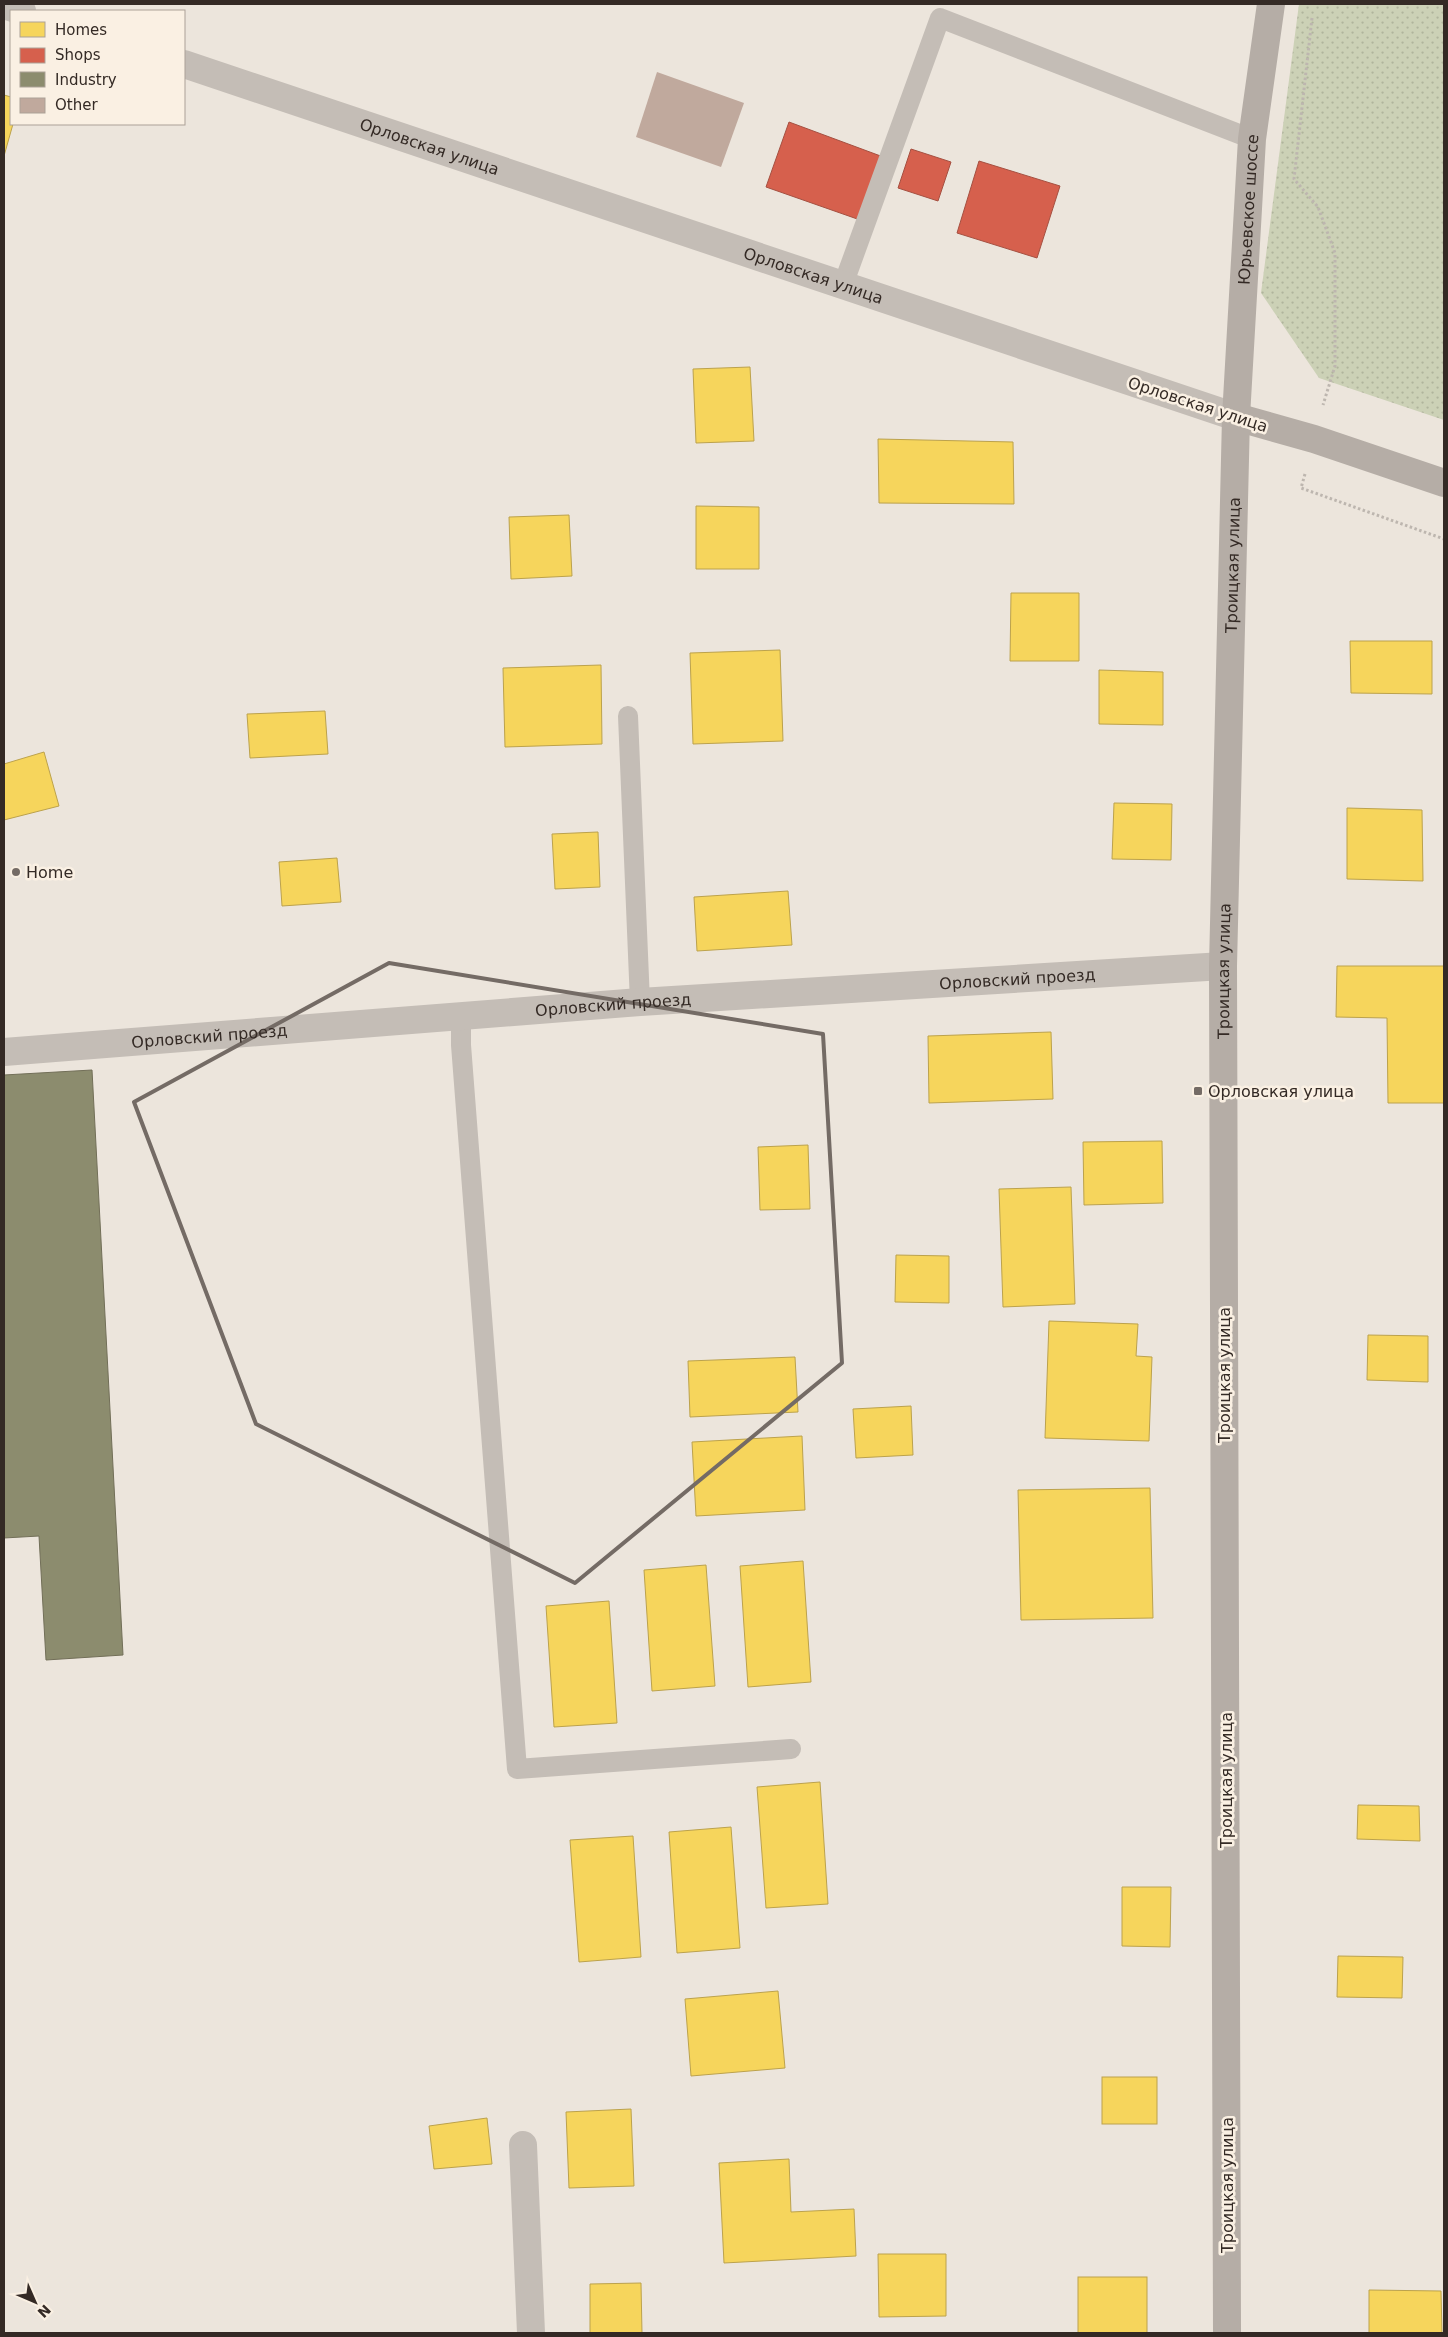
<svg xmlns="http://www.w3.org/2000/svg" width="1448" height="2337" viewBox="0 0 1448 2337" font-family="'DejaVu Sans',sans-serif">
	<defs>
		<pattern id="park-dots" width="8" height="8" patternUnits="userSpaceOnUse" patternTransform="scale(1.25)"><rect width="8" height="8" fill="#ccd1b6"/><path d="M2 2h.1M6 6h.1" fill="none" stroke="#b0b49c" stroke-width="1.8" stroke-linecap="round"/></pattern>
	</defs>
	<rect width="100%" height="100%" fill="#ece5dc"/>
	<path fill="url(#park-dots)" d="M1299 4H1444V420L1319 378 1261 293Z"/>
	<g fill="#f6d55c" stroke="#bca24c">
		<path d="M4 95 11 97V124H13L4 156Z"/>
		<path d="M750 367 754 441 696 443 693 369Z"/>
		<path d="M878 439 1013 442 1014 504 879 503Z"/>
		<path d="M696 506 759 507V569H696Z"/>
		<path d="M569 515 572 576 511 579 509 517Z"/>
		<path d="M1011 593H1079V661H1010Z"/>
		<path d="M1350 641H1432V694L1351 693Z"/>
		<path d="M780 650 783 741 693 744 690 653Z"/>
		<path d="M601 665 602 744 505 747 503 668Z"/>
		<path d="M1099 670 1163 672V725L1099 724Z"/>
		<path d="M325 711 328 754 250 758 247 714Z"/>
		<path d="M44 752 59 806 4 820V764Z"/>
		<path d="M1114 803 1172 804 1171 860 1112 859Z"/>
		<path d="M1347 808 1422 810 1423 881 1347 879Z"/>
		<path d="M598 832 600 887 555 889 552 834Z"/>
		<path d="M337 858 341 902 282 906 279 862Z"/>
		<path d="M788 891 792 945 697 951 694 897Z"/>
		<path d="M1337 966H1444V1103H1388L1387 1018 1336 1017Z"/>
		<path d="M1051 1032 1053 1099 929 1103 928 1036Z"/>
		<path d="M1162 1141 1163 1203 1084 1205 1083 1142Z"/>
		<path d="M808 1145 810 1209 760 1210 758 1147Z"/>
		<path d="M1071 1187 1075 1304 1003 1307 999 1189Z"/>
		<path d="M896 1255 949 1256V1303L895 1302Z"/>
		<path d="M1049 1321 1138 1324 1136 1356 1152 1357 1149 1441 1045 1438Z"/>
		<path d="M1368 1335 1428 1336V1382L1367 1380Z"/>
		<path d="M795 1357 798 1412 690 1417 688 1361Z"/>
		<path d="M911 1406 913 1455 856 1458 853 1409Z"/>
		<path d="M802 1436 805 1510 696 1516 692 1442Z"/>
		<path d="M1150 1488 1153 1618 1021 1620 1018 1490Z"/>
		<path d="M803 1561 811 1682 748 1687 740 1566Z"/>
		<path d="M706 1565 715 1686 652 1691 644 1570Z"/>
		<path d="M609 1601 617 1723 554 1727 546 1606Z"/>
		<path d="M820 1782 828 1904 766 1908 757 1787Z"/>
		<path d="M1358 1805 1419 1806 1420 1841 1357 1839Z"/>
		<path d="M731 1827 740 1948 677 1953 669 1832Z"/>
		<path d="M633 1836 641 1957 579 1962 570 1840Z"/>
		<path d="M1122 1887H1171L1170 1947 1122 1946Z"/>
		<path d="M1338 1956 1403 1957 1402 1998 1337 1997Z"/>
		<path d="M778 1991 785 2068 691 2076 685 1999Z"/>
		<rect x="1102" y="2077" width="55" height="47"/>
		<path d="M631 2109 634 2186 569 2188 566 2112Z"/>
		<path d="M487 2118 492 2164 434 2169 429 2126Z"/>
		<path d="M789 2159 791 2212 854 2209 856 2256 724 2263 719 2163Z"/>
		<path d="M878 2254H946V2316L879 2317Z"/>
		<rect x="1078" y="2277" width="69" height="56"/>
		<path d="M641 2283 642 2333H590V2284Z"/>
		<path d="M1369 2290 1441 2291 1442 2333H1369Z"/>
	</g>
	<g fill="#d6604d" stroke="#a55041">
		<path d="M789 122 886 158 863 221 766 187Z"/>
		<path d="M911 149 951 162 938 201 898 188Z"/>
		<path d="M979 161 1060 186 1037 258 957 233Z"/>
	</g>
	<path fill="#8c8c6e" stroke="#726f58" d="M92 1070 123 1655 46 1660 39 1536 4 1538V1075Z"/>
	<path fill="#c0a99d" d="M657 72 744 103 721 167 636 137Z"/>
	<g fill="none" stroke-linecap="round" stroke-linejoin="round">
		<g stroke="#bdb6af" stroke-width="3" stroke-dasharray="2.5 2.5" stroke-linecap="butt">
			<path d="M1312 18 1294 179 1318 207 1335 253V366L1323 405"/>
			<path d="M1305 474 1301 488 1444 539"/>
		</g>
		<g stroke="#c4bdb6" stroke-width="20">
			<path d="M843 285 940 18 1252 139"/>
			<path d="M628 716 640 1002"/>
			<path d="M461 1017V1045L517 1769 791 1749"/>
		</g>
		<g stroke="#c4bdb6" stroke-width="28">
			<path d="M4 5 22 11"/>
			<path id="s1" d="M184 64 1236 417"/>
			<path id="s2" d="M4 1052 640 1002 1223 966"/>
			<path d="M523 2145 531 2333"/>
		</g>
		<g stroke="#b5ada6" stroke-width="28">
			<path d="M1236 417 1314 439 1444 483"/>
			<path id="s3" d="M1227 2333 1223 966 1236 417 1252 139 1271 4"/>
		</g>
	</g>
	<path fill="none" stroke="#746b65" stroke-width="4" stroke-linejoin="round" d="M389 963 823 1034 842 1363 575 1583 256 1424 134 1102Z"/>
	<g fill="#746b65" stroke="#faf0e3" stroke-width="2">
		<circle cx="16" cy="872" r="5"/>
		<rect x="1193" y="1086" width="10" height="10" rx="2.5"/>
	</g>
	<g text-anchor="middle" stroke-width="5" stroke-linejoin="round" paint-order="stroke">
		<g font-size="16" fill="#342a25" stroke="#faf0e3">
			<text dy="6" stroke="none"><textPath href="#s1" startOffset="259">Орловская улица</textPath></text>
			<text dy="6" stroke="none"><textPath href="#s3" startOffset="2124">Юрьевское шоссе</textPath></text>
			<text dy="6" stroke="none"><textPath href="#s1" startOffset="664">Орловская улица</textPath></text>
			<text transform="translate(1198 404) rotate(18)" y="6">Орловская улица</text>
			<text dy="6" stroke="none"><textPath href="#s3" startOffset="1768">Троицкая улица</textPath></text>
			<text dy="6" stroke="none"><textPath href="#s3" startOffset="1362">Троицкая улица</textPath></text>
			<text dy="6" stroke="none"><textPath href="#s2" startOffset="1016">Орловский проезд</textPath></text>
			<text dy="6" stroke="none"><textPath href="#s2" startOffset="611">Орловский проезд</textPath></text>
			<text dy="6" stroke="none"><textPath href="#s2" startOffset="206">Орловский проезд</textPath></text>
			<text transform="translate(1224 1375) rotate(-90)" y="6">Троицкая улица</text>
			<text transform="translate(1226 1780) rotate(-90)" y="6">Троицкая улица</text>
			<text transform="translate(1227 2185) rotate(-90)" y="6">Троицкая улица</text>
		</g>
		<g font-size="16" fill="#342a25" stroke="#faf0e3" text-anchor="start">
			<text x="26" y="878">Home</text>
			<text x="1208" y="1097">Орловская улица</text>
		</g>
	</g>
	<rect width="1448" height="2337" fill="none" stroke="#342a25" stroke-width="10"/>
	<rect x="10" y="10" width="175" height="115" fill="#faf0e3" stroke="#aba197"/>
	<rect x="20" y="22" width="25" height="15" fill="#f6d55c" stroke="#aba197"/>
	<text x="55" y="35" font-size="15" fill="#342a25">Homes</text>
	<rect x="20" y="48" width="25" height="15" fill="#d6604d" stroke="#aba197"/>
	<text x="55" y="60" font-size="15" fill="#342a25">Shops</text>
	<rect x="20" y="72" width="25" height="15" fill="#8c8c6e" stroke="#aba197"/>
	<text x="55" y="85" font-size="15" fill="#342a25">Industry</text>
	<rect x="20" y="98" width="25" height="15" fill="#c0a99d" stroke="#aba197"/>
	<text x="55" y="110" font-size="15" fill="#342a25">Other</text>
	<g transform="translate(35 2302) rotate(135)" stroke="#faf0e3" stroke-width="4" paint-order="stroke">
	<path d="M0-4L9 19L0 12L-9 19Z" fill="#342a25"/>
	<text y="-8" font-size="14" font-weight="bold" text-anchor="middle" fill="#342a25">N</text>
	</g>
</svg>
